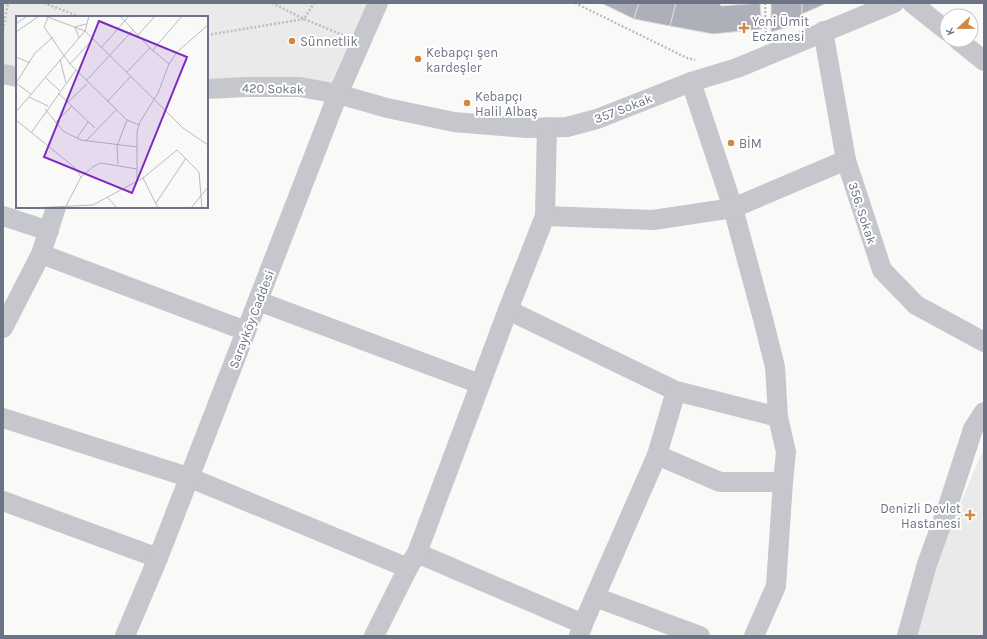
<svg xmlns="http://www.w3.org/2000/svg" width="987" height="639" viewBox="0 0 987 639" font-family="Karla,sans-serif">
	<rect width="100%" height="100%" fill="#f9f9f7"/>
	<g fill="#eaeaeb">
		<path d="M3 3H376L336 86 207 89V17H17V77L3 74Z"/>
		<path d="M984 448V636H914L927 582Z"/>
	</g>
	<g fill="#aeb0b9" stroke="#dbdbda">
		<path d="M601 3H639L634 19Z"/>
		<path d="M639 3H676L670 26 634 19Z"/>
		<path d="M676 3H720L721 6 760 3 762 29 713 34 670 26Z"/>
		<path d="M771 3H802V23L771 32Z"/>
		<path d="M802 3H827L802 14Z"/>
	</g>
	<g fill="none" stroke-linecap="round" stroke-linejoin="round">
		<g stroke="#bdbec2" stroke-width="2.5" stroke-dasharray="2 2" stroke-linecap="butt">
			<path d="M44 3 81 17"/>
			<path d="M272 3 304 19 345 36"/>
			<path d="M575 3 687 58 695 60"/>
			<path d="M765 3 766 36"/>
			<path d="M3 30 8 3"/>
			<path d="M207 35 304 19 314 3"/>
		</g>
		<g stroke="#c6c7cc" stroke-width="20">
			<path d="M912 3 947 31"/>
			<path d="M823 31 846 160 882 270 916 305 984 342"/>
			<path d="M958 40 984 61"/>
			<path d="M3 74 17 77"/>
			<path d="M691 82 733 208 763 319 775 367 778 417 786 452 783 482 776 586 754 636"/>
			<path d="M207 89 246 87H300L338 94 387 108 454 122 527 128 567 127 597 119 691 82 737 68 894 3"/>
			<path d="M3 216 49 231"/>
			<path d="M545 216 653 220 733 208 846 160"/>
			<path d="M41 254 246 331"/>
			<path d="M258 301 480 384"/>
			<path d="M508 310 676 391 778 417"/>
			<path d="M3 328 41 254 56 207"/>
			<path d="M3 418 188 477 408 568"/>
			<path d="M657 455 720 482H783"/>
			<path d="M3 501 158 558"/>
			<path d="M417 553 583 624"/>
			<path d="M595 597 700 636"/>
			<path d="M125 636 158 558 338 94 378 3"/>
			<path d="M374 636 408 568 417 553 508 310 545 216 547 127"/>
			<path d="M579 636 583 624 657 455 676 391"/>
			<path d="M907 636 927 564 946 512 973 429 984 412"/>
		</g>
	</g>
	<g fill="#d2863f" stroke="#fff" stroke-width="1.5">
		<path d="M742 22h4v4h4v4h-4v4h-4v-4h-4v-4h4z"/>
		<circle cx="292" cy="41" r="4"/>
		<circle cx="418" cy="59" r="4"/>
		<circle cx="467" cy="103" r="4"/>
		<circle cx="731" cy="143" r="4"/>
		<path d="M968 509h4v4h4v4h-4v4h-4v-4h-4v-4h4z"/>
	</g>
	<g text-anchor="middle" stroke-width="4" stroke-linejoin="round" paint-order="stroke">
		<g font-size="13" fill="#6c7385" stroke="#fff" text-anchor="start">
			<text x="752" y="26">Yeni Ümit<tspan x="752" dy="15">Eczanesi</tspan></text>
			<text x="300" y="46">Sünnetlik</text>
			<text x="426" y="57">Kebapçı şen<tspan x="426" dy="15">kardeşler</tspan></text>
			<text x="475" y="101">Kebapçı<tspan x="475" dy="15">Halil Albaş</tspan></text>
			<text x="739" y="148">BİM</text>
			<text x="961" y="513" text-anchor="end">Denizli Devlet<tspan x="961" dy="15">Hastanesi</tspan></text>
		</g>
		<g font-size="13" fill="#6c7385" stroke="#fff">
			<text transform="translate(273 88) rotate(1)" y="5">420 Sokak</text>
			<text transform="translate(623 108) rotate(-21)" y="5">357 Sokak</text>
			<text transform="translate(863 213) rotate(72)" y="5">356. Sokak</text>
			<text transform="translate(251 319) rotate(-69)" y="5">Sarayköy Caddesi</text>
		</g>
	</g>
	<g transform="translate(16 16)">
		<rect width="192" height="192" fill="#f9f9f7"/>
		<path fill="none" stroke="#b8bbc2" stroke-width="1" d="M29 0 69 15M104 0 134 32 153 48M32 1 28 11 54 48M0 8 11 0M69 15 167 112 192 129M0 16 23 0M122 19 139 0M63 22 59 11 70 8M77 23 54 48 111 104 123 109M85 32 113 0M136 35 166 0M0 41 14 47M44 43 50 67M111 56 134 32M30 62 44 75M70 65 117 14M0 67 19 37 37 21M0 67 15 78M42 77 79 112M13 81 32 90M52 86 71 68M91 86 115 60M29 93 47 115 65 124 121 131M0 96 69 15 73 0M0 104 58 151 65 161M39 107 56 90M15 117 60 54M61 122 72 106M70 125 100 94M102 148 101 130 111 104M127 162 142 192M121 166V116L124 106 142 77 153 48 161 36 192 9M92 182 101 192M140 187 170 142M50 190 65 161 78 150 85 147 121 153M15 192 77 189 127 162 161 134 183 156 186 192M175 192 192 171"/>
		<path fill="#7b2cbf" fill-opacity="0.15" stroke="#7b2cbf" stroke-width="2" d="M83 5 171 41 116 177 28 141Z"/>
		<rect width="192" height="192" fill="none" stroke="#6c7385" stroke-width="2"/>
	</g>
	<rect width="987" height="639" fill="none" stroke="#6c7385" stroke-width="8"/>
	<g transform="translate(959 28) rotate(248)"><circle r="19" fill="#ffffff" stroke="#c4c7ce"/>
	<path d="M0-3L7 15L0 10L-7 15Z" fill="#d2863f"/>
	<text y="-6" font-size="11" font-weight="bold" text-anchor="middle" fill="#6c7385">K</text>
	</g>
</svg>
